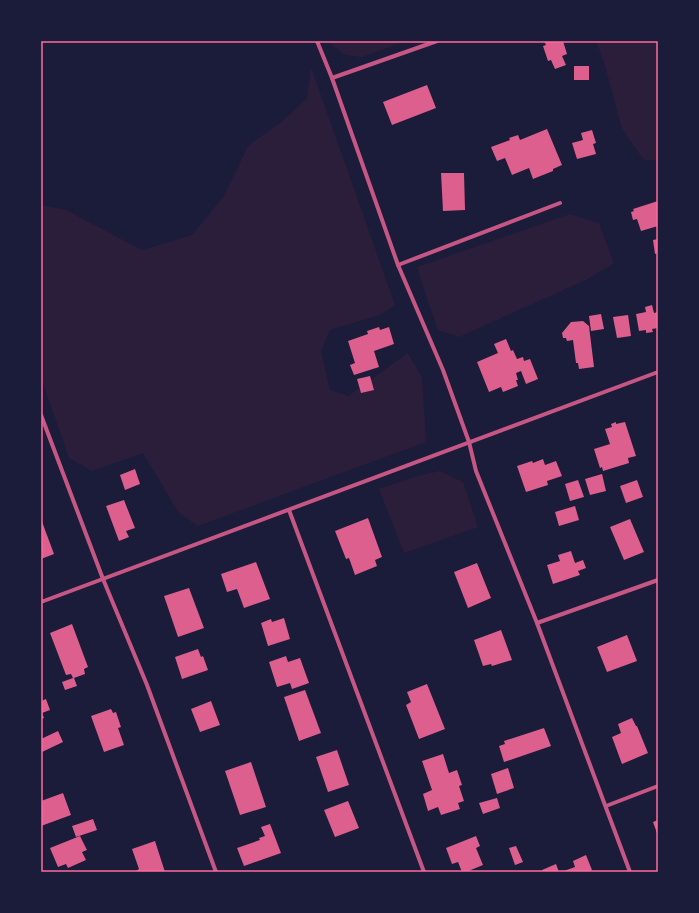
<svg xmlns="http://www.w3.org/2000/svg" width="699" height="913" viewBox="0 0 699 913" font-family="'IBM Plex Sans',sans-serif">
	<rect width="100%" height="100%" fill="#1b1b3a"/>
	<g fill="#2a1e3b">
		<path d="M329 41H406L362 57 345 55 330 43Z"/>
		<path d="M596 41H658V160H644L622 129 604 62Z"/>
		<path d="M311 67 395 305 380 315 330 330 321 351 330 390 348 396 408 353 422 377 426 442 198 526 179 513 143 453 92 471 69 458 41 378V205L66 210 142 250 192 235 224 196 248 146 285 119 307 98Z"/>
		<path d="M570 214 599 223 614 263 586 280 459 337 438 330 426 296 417 267Z"/>
		<path d="M440 471 463 482 478 527 404 553 379 489 417 476Z"/>
	</g>
	<g fill="#dd5f8e">
		<path d="M544 41H563L567 54 562 56 566 65 555 69 551 60 548 61 543 46 546 45Z"/>
		<rect x="574" y="66" width="15" height="14"/>
		<path d="M427 85 436 108 392 125 383 102Z"/>
		<path d="M547 129 562 165 553 169V171L533 179 529 168 512 175 505 158 497 161 491 147 510 140 509 138 518 135 520 140Z"/>
		<path d="M592 130 596 143 593 144 596 154 577 159 572 143 583 140 581 133Z"/>
		<path d="M441 173H464L465 210 443 211Z"/>
		<path d="M658 201V226L641 231 637 219 633 220 631 212 634 211 633 209Z"/>
		<path d="M658 239V253L655 254 653 240Z"/>
		<path d="M652 305 654 313 658 312V320L657 321 658 328 652 329 653 332 646 333V330L639 331 636 314 646 312 645 307Z"/>
		<path d="M601 314 604 329 591 331 589 316Z"/>
		<path d="M628 315 631 336 617 338 613 317Z"/>
		<path d="M583 321 589 326 594 367 579 369 578 363H576L573 340 567 341 566 338H563L562 333 571 322Z"/>
		<path d="M379 327 380 330 389 327 394 344 374 351 379 367 354 375 350 365 355 363 348 341 368 334 367 331Z"/>
		<path d="M506 339 511 351 513 350 517 359 523 357 524 361 530 359 538 379 526 384 521 371 516 373 518 380H516L518 386 503 392 501 387 489 392 477 362 498 353 494 344Z"/>
		<path d="M370 376 374 390 361 393 357 379Z"/>
		<path d="M616 422V424L625 422 636 456 628 458 629 463 603 471 602 467 600 468 594 449 610 444 605 429 612 427 611 424Z"/>
		<path d="M543 459 545 465 556 461 562 476 547 481 548 485 526 492 517 466 532 461 533 463Z"/>
		<path d="M135 469 140 484 125 490 120 475Z"/>
		<path d="M602 474 606 491 590 495 585 479Z"/>
		<path d="M578 480 584 497 570 501 565 484Z"/>
		<path d="M637 480 643 497 626 503 620 486Z"/>
		<path d="M124 500 135 528 126 531 129 537 119 541 106 506Z"/>
		<path d="M575 506 579 520 559 526 555 512Z"/>
		<path d="M368 518 382 557 375 560 377 566 355 575 349 558 346 559 335 531Z"/>
		<path d="M41 519 54 554 41 559Z"/>
		<path d="M630 519 644 552 624 560 610 527Z"/>
		<path d="M571 551 575 563 583 560 586 568 578 571 580 575 553 584 547 565 560 561 558 555Z"/>
		<path d="M256 562 270 599 244 608 237 589 227 592 221 574Z"/>
		<path d="M477 563 491 598 468 608 454 572Z"/>
		<path d="M189 588 204 628 178 637 164 596Z"/>
		<path d="M284 618 290 639 268 646 261 623 271 619 272 622Z"/>
		<path d="M72 624 88 667 84 669 85 674 74 678 77 686 65 690 62 682 73 678 71 674 66 675 50 633Z"/>
		<path d="M501 630 512 660 492 666 491 664 483 666 474 640Z"/>
		<path d="M627 635 637 661 607 672 597 647Z"/>
		<path d="M198 649 201 657 203 656 208 670 182 679 175 657Z"/>
		<path d="M286 656 288 662 300 658 309 683 292 689 290 683 277 687 269 662Z"/>
		<path d="M427 684 445 729 419 739 406 705 411 702 407 692Z"/>
		<path d="M305 690 321 733 299 741 284 697Z"/>
		<path d="M46 699 50 710 42 713 44 718 41 719V701Z"/>
		<path d="M211 701 220 725 200 732 191 709Z"/>
		<path d="M111 709 113 713 116 712 121 727 118 728 124 745 104 752 91 716Z"/>
		<path d="M632 718 636 726H637L648 753 622 764 612 737 621 733 618 724Z"/>
		<path d="M544 728 551 746 504 762 499 746 505 744 504 741Z"/>
		<path d="M58 731 63 742 42 752 41 739Z"/>
		<path d="M337 750 349 785 328 792 316 757Z"/>
		<path d="M443 754 449 773 457 770 462 785 459 786 464 801 458 803 460 809 441 815 438 807 428 811 423 794 432 790 422 761Z"/>
		<path d="M251 762 266 807 240 815 225 771Z"/>
		<path d="M508 768 514 788 497 794 491 774Z"/>
		<path d="M63 793 71 815 41 826V801Z"/>
		<path d="M497 798 500 808 483 814 479 803Z"/>
		<path d="M348 801 359 828 335 837 324 810Z"/>
		<path d="M93 819 97 830 76 837 72 826Z"/>
		<path d="M658 820V836L653 822Z"/>
		<path d="M270 824 281 853 244 866 237 848 260 840 259 838 265 836 261 827Z"/>
		<path d="M80 836 87 850 82 852 86 860 68 868 66 864 58 867 50 848Z"/>
		<path d="M476 836 480 846 476 848 483 865 466 872H462L458 862 452 864 446 848Z"/>
		<path d="M155 841 165 872H136V871L139 869 132 849Z"/>
		<path d="M516 846 523 862 515 865 509 848Z"/>
		<path d="M586 855 592 870 588 872H561L575 867 573 861Z"/>
		<path d="M556 864 559 872H543L542 870Z"/>
	</g>
	<g fill="none" stroke-linecap="round" stroke-linejoin="round">
		<g stroke="#c65784" stroke-width="4">
			<path d="M317 41 332 78 398 265 443 370 469 442 476 471 537 623 630 872"/>
			<path d="M332 78 437 41"/>
			<path d="M398 265 560 203"/>
			<path d="M41 415 103 579 147 685 216 872"/>
			<path d="M289 510 424 872"/>
			<path d="M41 602 658 372"/>
			<path d="M537 623 658 580"/>
			<path d="M606 806 658 786"/>
		</g>
	</g>
	<rect width="699" height="913" fill="none" stroke="#1b1b3a" stroke-width="84"/>
	<rect x="42" y="42" width="615" height="829" fill="none" stroke="#ff6b9d" stroke-width="1.5"/>
</svg>
